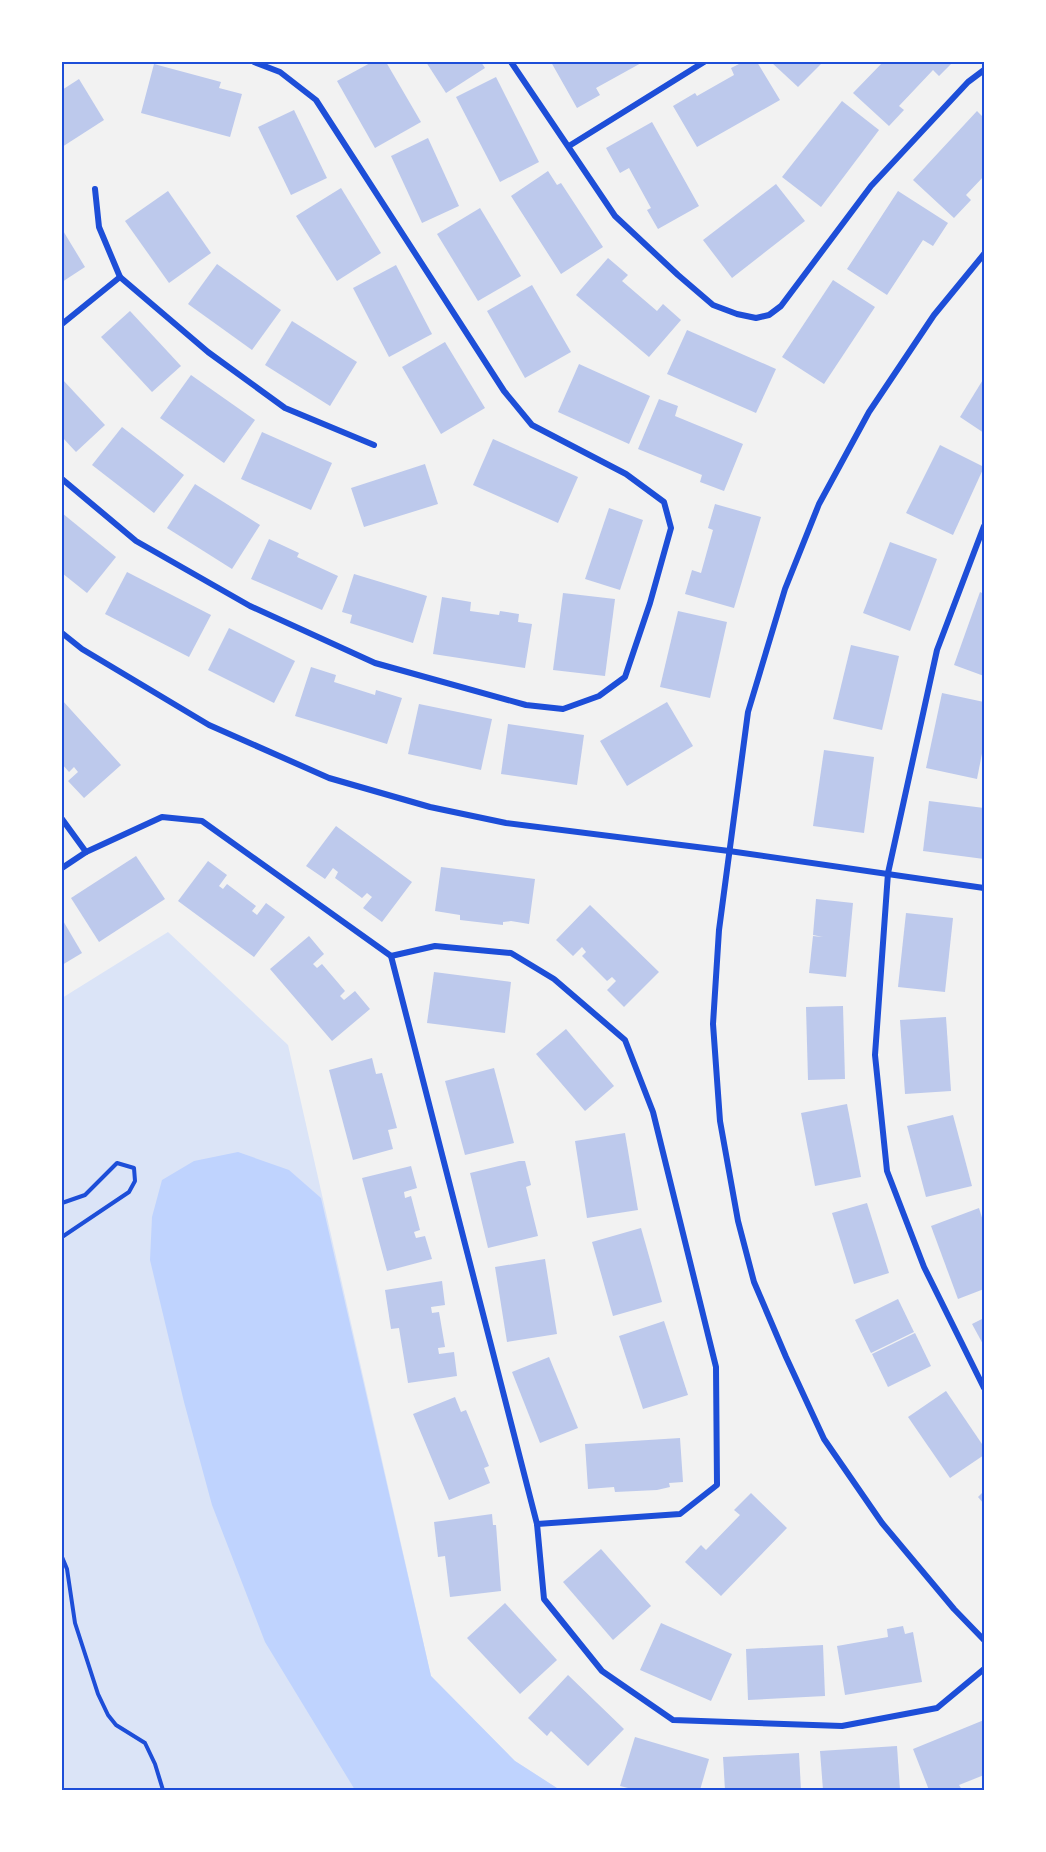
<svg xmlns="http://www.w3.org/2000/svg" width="1046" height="1852" viewBox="0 0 1046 1852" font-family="'Archivo Narrow',sans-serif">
	<rect width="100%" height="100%" fill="#f2f2f2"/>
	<path fill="#dbe4f7" d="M168 932 288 1045 431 1676 515 1761 560 1790H62V998Z"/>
	<path fill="#bfd3fe" d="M238 1152 289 1170 321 1198 431 1676 515 1761 560 1790H355L265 1642 212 1505 184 1402 150 1260 152 1217 162 1180 194 1161Z"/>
	<g fill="#bdc9ec">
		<path d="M372 62H386L421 122 375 148 337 81Z"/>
		<path d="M426 62H481L485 68 446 93Z"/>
		<path d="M551 62H643L596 88 600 95 577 108Z"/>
		<path d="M743 62H757L780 100 697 147 673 106 695 93 697 96 734 75 731 68Z"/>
		<path d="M771 62H823L798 87Z"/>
		<path d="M883 62H953L939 76 933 70 899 106 904 110 889 126 853 93Z"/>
		<path d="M154 64 221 82 219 88 242 94 230 137 141 113Z"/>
		<path d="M496 77 539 162 500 182 456 97Z"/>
		<path d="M79 79 104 120 62 147V90Z"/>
		<path d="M842 101 879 130 821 207 782 177Z"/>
		<path d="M294 110 327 178 291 195 258 127Z"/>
		<path d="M977 111 984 118V176L966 195 971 200 954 218 913 180Z"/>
		<path d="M652 122 699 206 658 229 647 210 651 208 629 168 620 173 606 148Z"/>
		<path d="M428 138 459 206 422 223 391 156Z"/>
		<path d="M548 171 557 185 561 183 603 247 561 274 511 196Z"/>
		<path d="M776 184 805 221 732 278 703 240Z"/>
		<path d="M341 188 381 253 337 281 296 216Z"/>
		<path d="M168 191 211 253 169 283 125 221Z"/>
		<path d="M898 191 948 223 933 246 923 240 887 295 847 269Z"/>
		<path d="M480 208 521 276 478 301 437 234Z"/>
		<path d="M62 229 85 267 62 282Z"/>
		<path d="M608 258 628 275 622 281 657 311 663 304 681 320 649 357 576 295Z"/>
		<path d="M217 264 281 310 252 350 188 304Z"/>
		<path d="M396 265 432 334 389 357 353 288Z"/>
		<path d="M833 280 875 307 824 384 782 357Z"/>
		<path d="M532 285 571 352 525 378 487 311Z"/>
		<path d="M130 311 181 366 152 392 101 337Z"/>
		<path d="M292 321 357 362 330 406 265 365Z"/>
		<path d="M687 330 776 369 756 413 667 374Z"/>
		<path d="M445 342 485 408 441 434 402 367Z"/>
		<path d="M579 364 650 396 629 444 558 412Z"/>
		<path d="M191 375 255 420 224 463 160 418Z"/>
		<path d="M984 378V433L960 417Z"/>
		<path d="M62 379 105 425 76 452 62 437Z"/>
		<path d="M659 399 678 406 675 416 743 444 724 491 700 482 702 475 638 449Z"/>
		<path d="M122 427 184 475 154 513 92 465Z"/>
		<path d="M262 432 332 463 311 510 241 479Z"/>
		<path d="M493 439 578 477 558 523 473 485Z"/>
		<path d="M940 445 984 467 953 535 906 513Z"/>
		<path d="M425 464 438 504 364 527 351 488Z"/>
		<path d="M195 484 260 525 232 569 167 528Z"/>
		<path d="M715 504 761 517 734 608 685 594 692 570 701 573 713 530 708 528Z"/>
		<path d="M609 508 643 520 620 590 585 579Z"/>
		<path d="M62 513 116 557 87 593 62 573Z"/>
		<path d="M269 539 299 553 297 557 338 576 322 610 251 579Z"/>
		<path d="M890 542 937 559 910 631 863 613Z"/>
		<path d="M127 572 211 615 189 657 105 614Z"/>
		<path d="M354 574 427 596 413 643 350 623 352 615 342 612Z"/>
		<path d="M980 592 984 594V676L954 665Z"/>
		<path d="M563 593 615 599 605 676 553 670Z"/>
		<path d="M442 597 471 602 470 611 499 615 500 611 519 614 518 622 532 624 525 668 433 654Z"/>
		<path d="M678 611 727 622 710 698 660 687Z"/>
		<path d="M229 628 295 661 274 703 208 670Z"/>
		<path d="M851 645 899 656 882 730 833 719Z"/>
		<path d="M311 667 336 675 334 682 375 695 376 690 402 698 387 744 295 716Z"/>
		<path d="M942 693 984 702V743L977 779 926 768Z"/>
		<path d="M62 700 121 765 84 798 68 781 78 772 74 767 69 772 62 764Z"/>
		<path d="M667 702 693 746 627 786 600 741Z"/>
		<path d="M419 704 492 719 481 770 408 754Z"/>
		<path d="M508 724 584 735 577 785 501 774Z"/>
		<path d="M824 750 874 757 864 833 813 826Z"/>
		<path d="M929 801 984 808V859L923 851Z"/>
		<path d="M336 826 412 882 382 922 363 908 372 897 367 893 362 898 335 878 338 872 333 868 325 879 306 866Z"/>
		<path d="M136 856 165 899 99 942 71 898Z"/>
		<path d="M208 861 227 875 219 886 223 889 227 884 256 906 252 911 257 915 266 903 285 917 254 957 178 901Z"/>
		<path d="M441 867 535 879 529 924 511 921 503 922V925L460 920V915L435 911Z"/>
		<path d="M816 899 853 903 846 977 809 973 813 936 823 937 813 935Z"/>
		<path d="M590 905 659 972 624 1007 607 990 616 981 612 977 607 981 582 956 586 952 582 947 573 956 556 940Z"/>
		<path d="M906 913 953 918 945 992 898 987Z"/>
		<path d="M62 919 82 953 62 965Z"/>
		<path d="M309 936 324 954 313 964 317 968 322 964 334 978 345 991 340 996 344 1000 355 991 370 1009 332 1041 270 969Z"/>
		<path d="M434 972 511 982 505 1033 427 1023Z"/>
		<path d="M843 1006 845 1079 808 1080 806 1007Z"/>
		<path d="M946 1017 951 1091 905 1094 900 1020Z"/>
		<path d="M566 1029 614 1086 585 1111 536 1054Z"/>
		<path d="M372 1058 376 1074 382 1073 397 1128 388 1130 393 1149 353 1160 329 1070Z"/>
		<path d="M494 1068 514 1143 465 1155 445 1081Z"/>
		<path d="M847 1104 861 1177 815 1186 801 1113Z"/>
		<path d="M953 1115 972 1186 926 1197 907 1126Z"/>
		<path d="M625 1133 638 1210 587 1218 575 1141Z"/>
		<path d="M519 1161H525L531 1185 526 1187 538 1236 488 1248 470 1173Z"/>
		<path d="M411 1166 417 1188 404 1192 405 1198 411 1196 420 1230 414 1232 416 1238 425 1236 432 1259 387 1271 362 1178Z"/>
		<path d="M867 1203 889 1273 854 1284 832 1213Z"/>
		<path d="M979 1208 984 1224V1289L958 1299 931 1226Z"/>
		<path d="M641 1228 662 1302 613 1316 592 1242Z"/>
		<path d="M545 1259 557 1334 507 1342 495 1267Z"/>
		<path d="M442 1281 445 1305 431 1307 432 1313 439 1312 445 1347 438 1348 439 1354 454 1352 457 1376 408 1383 399 1328 391 1329 385 1290Z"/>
		<path d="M898 1299 914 1332 871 1353 855 1320Z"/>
		<path d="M984 1318V1346L972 1324Z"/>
		<path d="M664 1321 688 1395 643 1409 619 1336Z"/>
		<path d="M915 1333 931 1366 888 1387 872 1354Z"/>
		<path d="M549 1357 578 1428 540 1443 512 1372Z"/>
		<path d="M946 1391 984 1447V1455L950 1478 908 1417Z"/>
		<path d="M455 1397 461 1412 466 1410 489 1466 484 1468 490 1483 449 1500 413 1414Z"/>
		<path d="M680 1438 683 1482 669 1483 670 1487 657 1490 615 1492 614 1487 588 1489 585 1444Z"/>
		<path d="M984 1491V1504L978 1497Z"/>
		<path d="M751 1493 787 1528 721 1596 685 1562 701 1545 706 1550 740 1515 734 1510Z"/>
		<path d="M492 1514 493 1525H496L501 1591 450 1597 445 1556 438 1557 434 1522Z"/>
		<path d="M601 1549 651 1606 613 1640 563 1582Z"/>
		<path d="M505 1603 557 1660 520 1694 467 1638Z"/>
		<path d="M661 1623 732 1654 711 1701 640 1670Z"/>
		<path d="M903 1626 905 1634 913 1632 922 1682 845 1695 837 1646 888 1637 887 1629Z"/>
		<path d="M823 1645 825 1696 748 1700 746 1649Z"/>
		<path d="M568 1675 624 1729 588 1766 551 1731 547 1736 528 1718Z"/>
		<path d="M984 1720V1775L959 1785 962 1790H929L913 1749Z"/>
		<path d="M635 1737 709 1759 700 1790H636L620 1786Z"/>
		<path d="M897 1746 900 1790H823L820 1751Z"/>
		<path d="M799 1753 801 1790H725L723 1757Z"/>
	</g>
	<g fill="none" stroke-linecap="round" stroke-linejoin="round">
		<g stroke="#1d4ed8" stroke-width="4">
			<path d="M62 1203 85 1195 117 1163 134 1168 135 1181 129 1192 62 1237"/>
			<path d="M62 1557 67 1569 75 1623 98 1694 108 1715 116 1725 145 1743 155 1764 163 1790"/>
		</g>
		<g stroke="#1d4ed8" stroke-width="6">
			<path d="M511 62 615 216 678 275 713 305 737 314 756 318 769 315 781 306 871 186 968 82 984 70"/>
			<path d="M569 146 704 62"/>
			<path d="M95 189 99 227 120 277 208 352 285 408 374 445"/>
			<path d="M984 254 934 315 869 412 819 504 785 589 748 712 719 930 713 1024 720 1121 738 1221 754 1282 786 1357 824 1439 882 1523 954 1609 984 1640"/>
			<path d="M62 324 120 277"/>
			<path d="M62 479 136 541 250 606 375 663 526 705 563 709 599 696 625 677 650 603 671 528 664 502 626 474 532 425 504 391 316 100 280 72 254 62"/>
			<path d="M984 526 937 650 888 873 875 1055 887 1171 924 1267 984 1388"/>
			<path d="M62 633 82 649 209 725 329 778 430 807 506 823 729 851 984 888"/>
			<path d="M62 819 86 852"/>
			<path d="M62 868 86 852 162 817 202 821 391 956 537 1524 544 1599 602 1671 673 1720 842 1726 937 1708 984 1669"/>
			<path d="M391 956 435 946 511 953 554 979 625 1040 653 1112 716 1367 717 1485 680 1514 537 1524"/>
		</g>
	</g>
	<rect width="1046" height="1852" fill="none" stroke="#ffffff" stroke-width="126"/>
	<rect x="63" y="63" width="920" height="1726" fill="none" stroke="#1d4ed8" stroke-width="2"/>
</svg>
